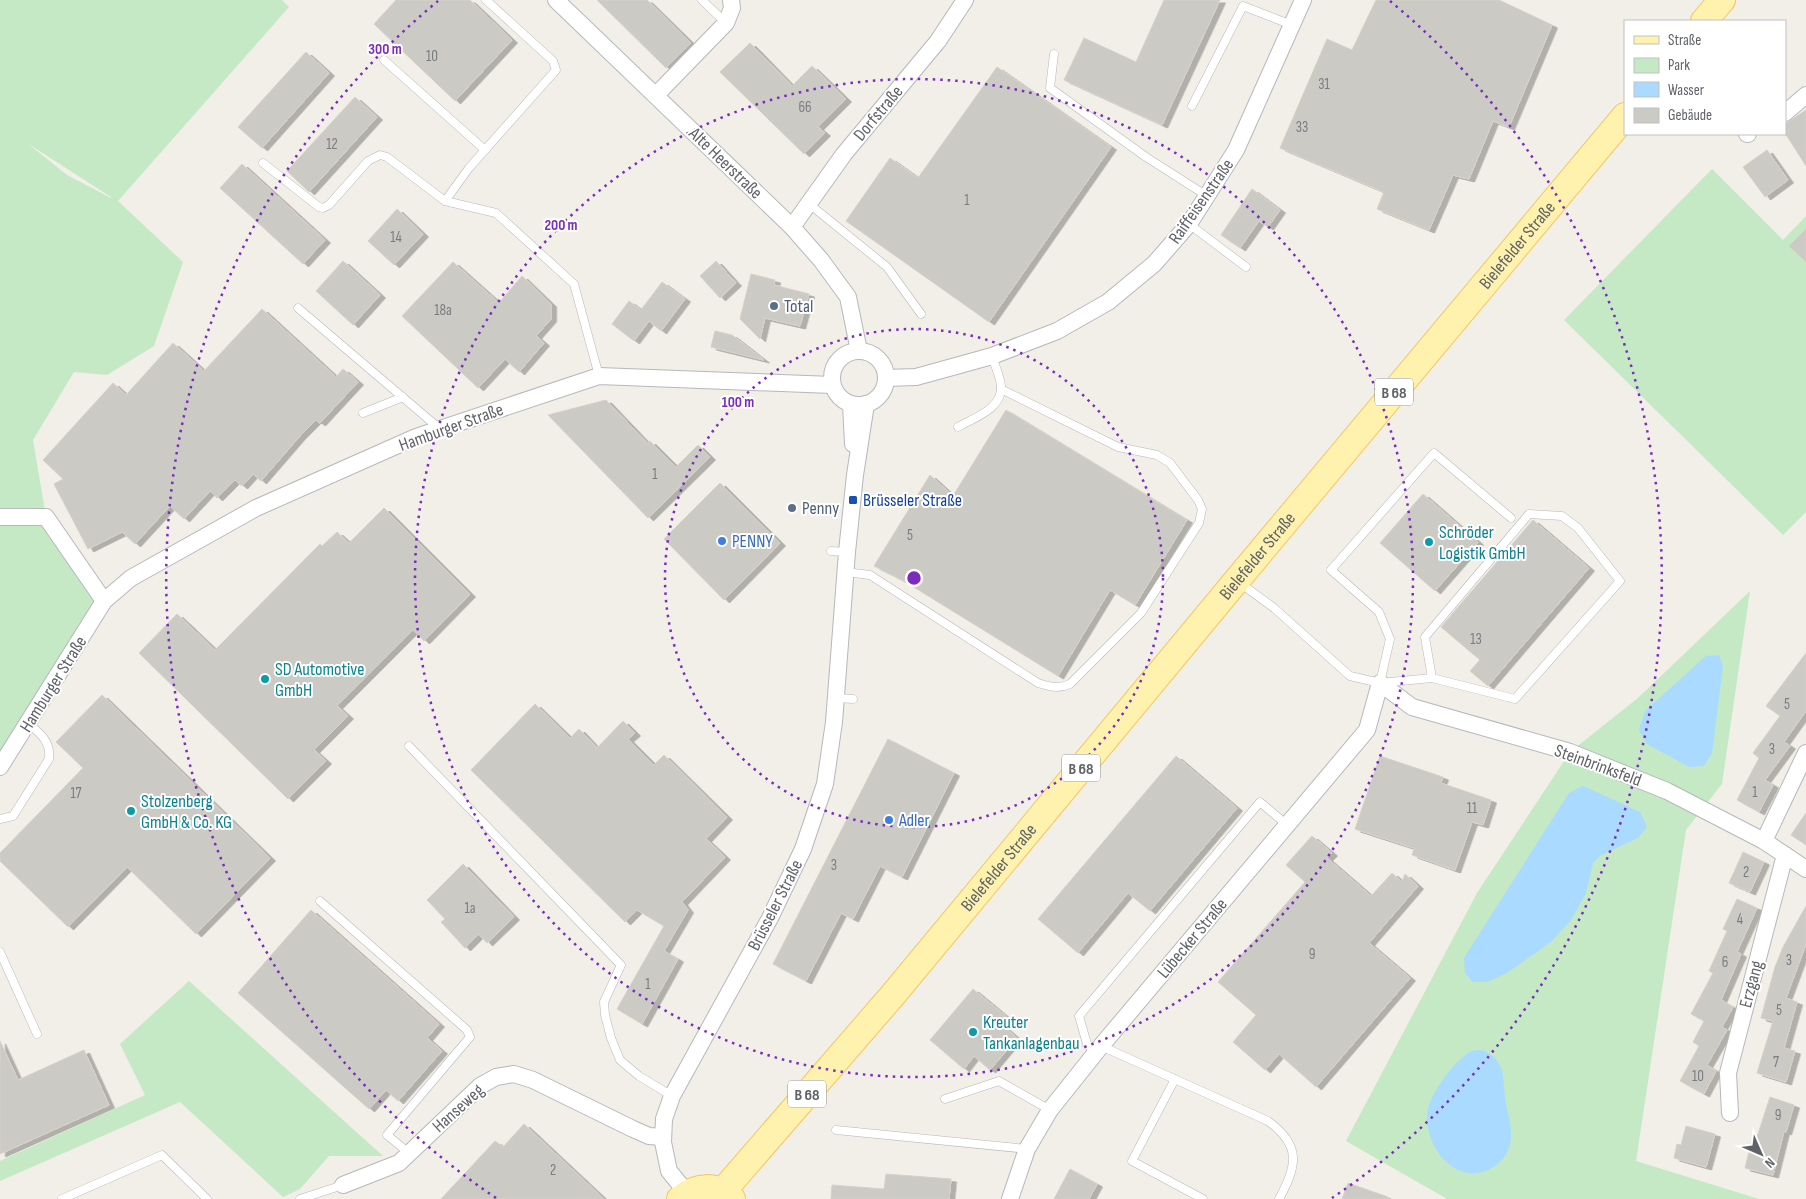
<svg xmlns="http://www.w3.org/2000/svg" width="1806" height="1199" viewBox="0 0 1806 1199" font-family="'Sofia Sans Condensed',sans-serif">
	<defs>
		<filter id="shadow"><feDropShadow dx="5.5" dy="3" stdDeviation="0" flood-color="#0004"/></filter>
	</defs>
	<rect width="100%" height="100%" fill="#f1efe8"/>
	<g fill="#c5e8c5" fill-rule="evenodd">
		<path d="M0 0H282L289 7 118 201 183 262 154 346 107 375 74 372 33 440 46 517 104 601 0 767ZM27 143 111 197V198L67 175Z"/>
		<path d="M1712 169 1783 240 1806 216V512L1783 535 1564 320Z"/>
		<path d="M1750 591 1722 784 1686 830 1636 1161 1759 1199H1447L1346 1141 1477 893 1570 752 1638 698Z"/>
		<path d="M189 981 383 1156H329L300 1189 283 1197 180 1102 0 1181V1161L145 1095 120 1044Z"/>
	</g>
	<g fill="#aadaff">
		<path d="M1719 655 1723 666 1712 753 1704 766 1689 767 1647 744 1639 730 1645 711 1706 656Z"/>
		<path d="M1583 786 1640 812 1647 827 1638 838 1601 855 1593 863 1586 893 1571 920 1551 942 1507 973 1487 982H1473L1465 973 1464 958 1569 793Z"/>
		<path d="M1482 1050C1491 1054 1497 1058 1501 1068 1504 1077 1504 1089 1505 1098 1507 1111 1512 1126 1511 1139 1509 1162 1485 1178 1464 1172 1441 1166 1426 1138 1427 1115 1428 1096 1453 1063 1468 1053 1472 1050 1478 1050 1482 1050Z"/>
	</g>
	<g fill="#cccac5" stroke="#d6d1c6" filter="url(#shadow)">
		<path d="M396 0H470L512 40 455 101 374 24Z"/>
		<path d="M597 0H647L691 43 666 68Z"/>
		<path d="M1164 0H1220L1162 125 1064 80 1084 38 1136 62Z"/>
		<path d="M1376 0H1499L1552 25 1509 127 1493 121 1469 179 1453 175 1429 230 1377 209 1384 192 1280 148 1327 39 1352 50Z"/>
		<path d="M750 43 792 86 812 66 846 99 818 127 825 133 804 154 720 72Z"/>
		<path d="M306 52 329 73 262 148 238 127Z"/>
		<path d="M997 67 1111 147 989 322 846 221 890 158 918 178Z"/>
		<path d="M355 97 377 117 309 192 287 171Z"/>
		<path d="M1806 110V166L1785 133V124Z"/>
		<path d="M1767 150 1788 180 1765 197 1743 167Z"/>
		<path d="M242 164 325 240 303 264 220 188Z"/>
		<path d="M1252 189 1280 210 1268 227 1259 221 1240 248 1221 235Z"/>
		<path d="M397 209 423 234 394 265 368 241Z"/>
		<path d="M1806 229V262L1789 246Z"/>
		<path d="M343 261 380 295 353 325 316 291Z"/>
		<path d="M716 261 736 283 720 298 700 276Z"/>
		<path d="M453 262 499 303 522 276 551 304V319L536 336 544 343 519 372 505 359 478 388 402 316Z"/>
		<path d="M751 274 775 280 774 285 809 294 800 326 765 318 760 339 740 319Z"/>
		<path d="M662 282 685 299 661 331 649 321 634 341 612 324 629 301 641 310Z"/>
		<path d="M262 309 336 377 343 369 358 382 320 423 316 420 300 436 261 481 253 474 242 486 235 480 217 498 210 491 184 519 170 506 135 544 122 532 88 549 54 484 63 479 43 460 113 383 126 395 173 343 204 371Z"/>
		<path d="M715 331 732 335 764 360 711 347Z"/>
		<path d="M606 400 648 444 650 441 676 467 698 445 710 457 648 518 548 415Z"/>
		<path d="M1006 410 1187 520 1135 605 1110 590 1058 676 904 581 874 566 930 475 953 496Z"/>
		<path d="M720 483 780 543 724 600 664 539Z"/>
		<path d="M1423 494 1478 542 1435 591 1380 543Z"/>
		<path d="M384 508 470 594 424 641 413 630 337 706 348 716 314 750 326 761 288 799 139 653 177 614 215 650 320 544 322 546 337 532 349 543Z"/>
		<path d="M1533 520 1589 568 1488 686 1470 671 1480 660 1441 627Z"/>
		<path d="M1806 653V711L1784 742 1790 746 1765 780 1773 785 1759 812 1737 800 1759 758 1753 753 1780 716 1766 706Z"/>
		<path d="M102 695 270 858 196 934 127 867 68 927 0 861V853L83 768 56 742Z"/>
		<path d="M535 704 570 738 579 729 597 748 623 721 635 733 628 739 654 765 664 755 727 817 706 839 725 857 682 902 688 910 664 951 678 959 642 1024 617 1009 664 926 637 910 625 922 471 770Z"/>
		<path d="M888 739 954 773 902 877 880 866 853 919 841 913 806 981 773 964Z"/>
		<path d="M1176 756 1237 808 1150 911 1128 893 1078 953 1038 919Z"/>
		<path d="M1380 756 1443 777 1441 783 1491 800 1483 825 1472 822 1455 870 1412 855 1414 848 1355 829Z"/>
		<path d="M1806 813V845L1791 835Z"/>
		<path d="M1312 836 1332 853 1327 858 1371 896 1392 873 1402 882 1405 874 1418 886 1369 943 1410 978 1316 1087 1279 1054 1265 1070 1233 1042 1256 1015 1218 982 1305 882 1286 865Z"/>
		<path d="M1743 852 1764 862 1750 892 1729 883Z"/>
		<path d="M463 864 514 917 487 943 479 934 465 948 441 922 445 919 427 900Z"/>
		<path d="M1737 899 1757 908 1737 952 1741 954 1721 1000 1733 1007 1722 1027 1727 1030 1707 1065 1716 1071 1704 1094 1680 1081 1699 1046 1693 1042 1704 1021 1691 1014 1713 973 1709 971 1727 931 1723 929Z"/>
		<path d="M1806 906V944L1786 998 1797 1002 1784 1048 1795 1051 1786 1082 1757 1073 1773 1021 1761 1018 1775 967 1783 947Z"/>
		<path d="M311 910 439 1024 427 1038 442 1051 398 1101 386 1090 369 1109 238 993Z"/>
		<path d="M973 989 1008 1018 1002 1025 1017 1038 990 1070 974 1056 964 1069 930 1040Z"/>
		<path d="M0 1041 18 1080 84 1050 109 1105 0 1154Z"/>
		<path d="M1770 1097 1794 1105 1786 1132 1784 1131 1773 1175 1745 1168 1752 1139 1756 1140Z"/>
		<path d="M524 1124 604 1199H441L495 1141 503 1147Z"/>
		<path d="M1686 1126 1715 1134 1706 1167 1674 1158 1677 1144 1681 1145Z"/>
		<path d="M1070 1169 1097 1184 1089 1199H1054Z"/>
		<path d="M886 1174 951 1179 949 1199H831L832 1185 884 1189Z"/>
		<path d="M1348 1183 1388 1197V1199H1342Z"/>
	</g>
	<g fill="none" stroke-linecap="round" stroke-linejoin="round">
		<g stroke="#b5b8bc" stroke-width="9">
			<g id="service">
				<path d="M702 0 726 23"/>
				<path d="M1054 54 1050 88 1146 157 1207 196"/>
				<path d="M384 60 485 150"/>
				<path d="M1192 106 1243 6 1292 25"/>
				<path d="M263 163 319 207 323 208 329 205 368 161 380 155 387 157 445 201 496 213 574 284 599 376"/>
				<path d="M445 201 469 168 556 70 553 61 486 0"/>
				<path d="M808 203 887 267 921 314"/>
				<path d="M1189 224 1246 267"/>
				<path d="M298 308 440 429"/>
				<path d="M363 413 403 397"/>
				<path d="M958 427C973 418 1003 409 1001 386 1000 376 995 366 992 356"/>
				<path d="M831 551 847 552"/>
				<path d="M846 572 870 575 1038 683C1050 687 1059 689 1070 684L1141 613 1199 523 1202 509 1198 500 1170 463 1157 455 1118 447 1001 389"/>
				<path d="M1240 583 1274 608 1350 676 1380 683 1432 678 1515 699 1620 581 1578 528 1562 516 1529 514 1425 637 1432 678"/>
				<path d="M1380 683 1390 639 1379 612 1331 570 1434 453 1511 518"/>
				<path d="M836 698 853 699"/>
				<path d="M409 746 621 965 604 1002 605 1015 611 1038 620 1060 639 1076 672 1096"/>
				<path d="M0 819 13 816 49 759C51 742 41 734 29 724"/>
				<path d="M320 901 467 1030 470 1037 387 1135 409 1153"/>
				<path d="M0 952 37 1034"/>
				<path d="M1101 1046 1268 1121C1302 1146 1297 1166 1279 1199"/>
				<path d="M1096 1052 1087 1044 1079 1016 1260 802 1287 825"/>
				<path d="M1175 1079 1132 1161 1203 1199"/>
				<path d="M945 1099 999 1081 1050 1110"/>
				<path d="M836 1130 1027 1149"/>
				<path d="M62 1199 162 1155 207 1199"/>
				<path d="M300 1199 343 1185"/>
			</g>
		</g>
		<g stroke="#b5b8bc" stroke-width="18">
			<g id="minor">
				<path d="M556 0 792 227 821 260 848 297 859 351"/>
				<path d="M656 95 726 23 732 8 731 0"/>
				<path d="M1785 113 1806 95"/>
				<path d="M1747 134H1748"/>
				<path d="M792 227 844 154 938 41 965 0"/>
				<circle cx="859" cy="378" r="27"/>
				<path d="M886 378 916 377 956 366 992 356 1057 331 1108 302 1154 264 1189 224 1236 150 1303 0"/>
				<path d="M851 404 853 444"/>
				<path d="M0 517H46L104 601"/>
				<path d="M0 767 104 601 131 578 256 508 416 437 599 376 832 385"/>
				<path d="M1764 841 1806 753"/>
				<path d="M1730 1113 1728 1073 1785 855"/>
				<path d="M343 1185 399 1163 480 1086 496 1077 514 1074 533 1080 633 1129 649 1136 663 1137"/>
				<path d="M687 1193 669 1171 663 1142 664 1119 672 1096 770 918 803 849 825 784 834 722 847 552 855 475 866 404"/>
				<path d="M1010 1199 1027 1149 1050 1110 1101 1046 1367 730 1380 683 1412 707 1570 752 1667 791 1764 841 1806 869"/>
			</g>
		</g>
		<g stroke="#f2c960" stroke-width="28">
			<g id="primary">
				<path d="M1704 21 1722 0"/>
				<path id="s1" d="M723 1191 892 996 1237 580 1625 116"/>
				<path d="M680 1199C696 1185 717 1184 732 1199"/>
			</g>
		</g>
		<use href="#service" stroke="#fff" stroke-width="8"/>
		<use href="#minor" stroke="#fff" stroke-width="16"/>
		<use href="#primary" stroke="#fff2af" stroke-width="26"/>
	</g>
	<g fill="none" stroke="#7b2cbf" stroke-width="2.5" stroke-dasharray="2.5 5">
		<circle cx="914" cy="578" r="249"/>
		<circle cx="914" cy="578" r="499"/>
		<path d="M496 1198A748 748 0 0 1 438 1M1390 1A748 748 0 0 1 1332 1198"/>
	</g>
	<g fill="#5c6f8a" stroke="#fff" stroke-width="2">
		<circle cx="774" cy="306" r="5"/>
		<circle cx="792" cy="508" r="5"/>
	</g>
	<rect fill="#1a4fb4" stroke="#fff" stroke-width="2" x="848" y="495" width="10" height="10" rx="2.5"/>
	<g fill="#3f7fe0" stroke="#fff" stroke-width="2">
		<circle cx="722" cy="541" r="5"/>
		<circle cx="889" cy="820" r="5"/>
	</g>
	<g fill="#0f9aa8" stroke="#fff" stroke-width="2">
		<circle cx="1429" cy="542" r="5"/>
		<circle cx="265" cy="679" r="5"/>
		<circle cx="131" cy="811" r="5"/>
		<circle cx="973" cy="1032" r="5"/>
	</g>
	<g text-anchor="middle" stroke-width="4" stroke-linejoin="round" paint-order="stroke">
		<g font-size="15" fill="#7a7d7f">
			<text x="432" y="61">10</text>
			<text x="1324" y="89">31</text>
			<text x="805" y="112">66</text>
			<text x="1302" y="132">33</text>
			<text x="332" y="149">12</text>
			<text x="967" y="205">1</text>
			<text x="396" y="242">14</text>
			<text x="443" y="315">18a</text>
			<text x="655" y="479">1</text>
			<text x="910" y="540">5</text>
			<text x="1476" y="644">13</text>
			<text x="1787" y="709">5</text>
			<text x="1772" y="754">3</text>
			<text x="1755" y="797">1</text>
			<text x="76" y="798">17</text>
			<text x="1472" y="813">11</text>
			<text x="834" y="870">3</text>
			<text x="1746" y="877">2</text>
			<text x="470" y="913">1a</text>
			<text x="1740" y="924">4</text>
			<text x="1312" y="959">9</text>
			<text x="1789" y="965">3</text>
			<text x="1725" y="967">6</text>
			<text x="648" y="989">1</text>
			<text x="1779" y="1015">5</text>
			<text x="1776" y="1067">7</text>
			<text x="1698" y="1081">10</text>
			<text x="1778" y="1120">9</text>
			<text x="553" y="1175">2</text>
		</g>
		<g fill="#fff" stroke="#8f9295" stroke-width="1">
			<rect x="1375" y="378.5" width="38" height="27" rx="4"/>
			<rect x="1062" y="754.5" width="38" height="27" rx="4"/>
			<rect x="788" y="1080.5" width="38" height="27" rx="4"/>
		</g>
		<g font-size="16" font-weight="bold" fill="#5f6368">
			<text x="1394" y="398">B 68</text>
			<text x="1081" y="774">B 68</text>
			<text x="807" y="1100">B 68</text>
		</g>
		<g font-size="18" fill="#5f6368" stroke="#fff">
			<text transform="translate(878 113) rotate(-50)" y="6">Dorfstraße</text>
			<text transform="translate(726 163) rotate(44)" y="6">Alte Heerstraße</text>
			<text transform="translate(1201 201) rotate(-55)" y="6">Raiffeisenstraße</text>
			<text dy="6" stroke="none"><textPath href="#s1" startOffset="1235">Bielefelder Straße</textPath></text>
			<text transform="translate(451 427) rotate(-20)" y="6">Hamburger Straße</text>
			<text dy="6" stroke="none"><textPath href="#s1" startOffset="830">Bielefelder Straße</textPath></text>
			<text transform="translate(53 684) rotate(-58)" y="6">Hamburger Straße</text>
			<text transform="translate(1598 765) rotate(20)" y="6">Steinbrinksfeld</text>
			<text dy="6" stroke="none"><textPath href="#s1" startOffset="425">Bielefelder Straße</textPath></text>
			<text transform="translate(775 905) rotate(-63)" y="6">Brüsseler Straße</text>
			<text transform="translate(1192 938) rotate(-50)" y="6">Lübecker Straße</text>
			<text transform="translate(1751 984) rotate(-75)" y="6">Erzgang</text>
			<text transform="translate(458 1108) rotate(-42)" y="6">Hanseweg</text>
		</g>
		<g font-size="18" fill="#4e5e75" stroke="#fff" text-anchor="start">
			<text x="784" y="312">Total</text>
			<text x="802" y="514">Penny</text>
		</g>
		<g font-size="18" fill="#164399" stroke="#fff" text-anchor="start">
			<text x="863" y="506">Brüsseler Straße</text>
		</g>
		<g font-size="18" fill="#0d838f" stroke="#fff" text-anchor="start">
			<text x="1439" y="538">Schröder<tspan x="1439" dy="21">Logistik GmbH</tspan></text>
			<text x="275" y="675">SD Automotive<tspan x="275" dy="21">GmbH</tspan></text>
			<text x="141" y="807">Stolzenberg<tspan x="141" dy="21">GmbH &amp; Co. KG</tspan></text>
			<text x="983" y="1028">Kreuter<tspan x="983" dy="21">Tankanlagenbau</tspan></text>
		</g>
		<g font-size="18" fill="#366cbe" stroke="#fff" text-anchor="start">
			<text x="732" y="547">PENNY</text>
			<text x="899" y="826">Adler</text>
		</g>
	</g>
	<circle cx="914" cy="578" r="8" fill="#7b2cbf" stroke="#fff" stroke-width="2.5"/>
	<g font-size="15" text-anchor="middle" font-weight="bold" fill="#7b2cbf" stroke="#fff" stroke-width="4" stroke-linejoin="round" paint-order="stroke">
		<text x="385" y="54">300 m</text>
		<text x="561" y="230">200 m</text>
		<text x="738" y="407">100 m</text>
	</g>
	<rect x="1624" y="20" width="162" height="115" fill="#ffffff" stroke="#bfc1c3"/>
	<rect x="1634" y="36" width="25" height="8" fill="#fff2af" stroke="#bfc1c3"/>
	<text x="1668" y="45" font-size="15" fill="#5f6368">Straße</text>
	<rect x="1634" y="58" width="25" height="15" fill="#c5e8c5" stroke="#bfc1c3"/>
	<text x="1668" y="70" font-size="15" fill="#5f6368">Park</text>
	<rect x="1634" y="82" width="25" height="15" fill="#aadaff" stroke="#bfc1c3"/>
	<text x="1668" y="95" font-size="15" fill="#5f6368">Wasser</text>
	<rect x="1634" y="108" width="25" height="15" fill="#cccac5" stroke="#bfc1c3"/>
	<text x="1668" y="120" font-size="15" fill="#5f6368">Gebäude</text>
	<g transform="translate(1761 1154) rotate(135)" stroke="#ffffff" stroke-width="4" paint-order="stroke">
	<path d="M0-4L9 19L0 12L-9 19Z" fill="#5f6368"/>
	<text y="-8" font-size="14" font-weight="bold" text-anchor="middle" fill="#5f6368">N</text>
	</g>
</svg>
